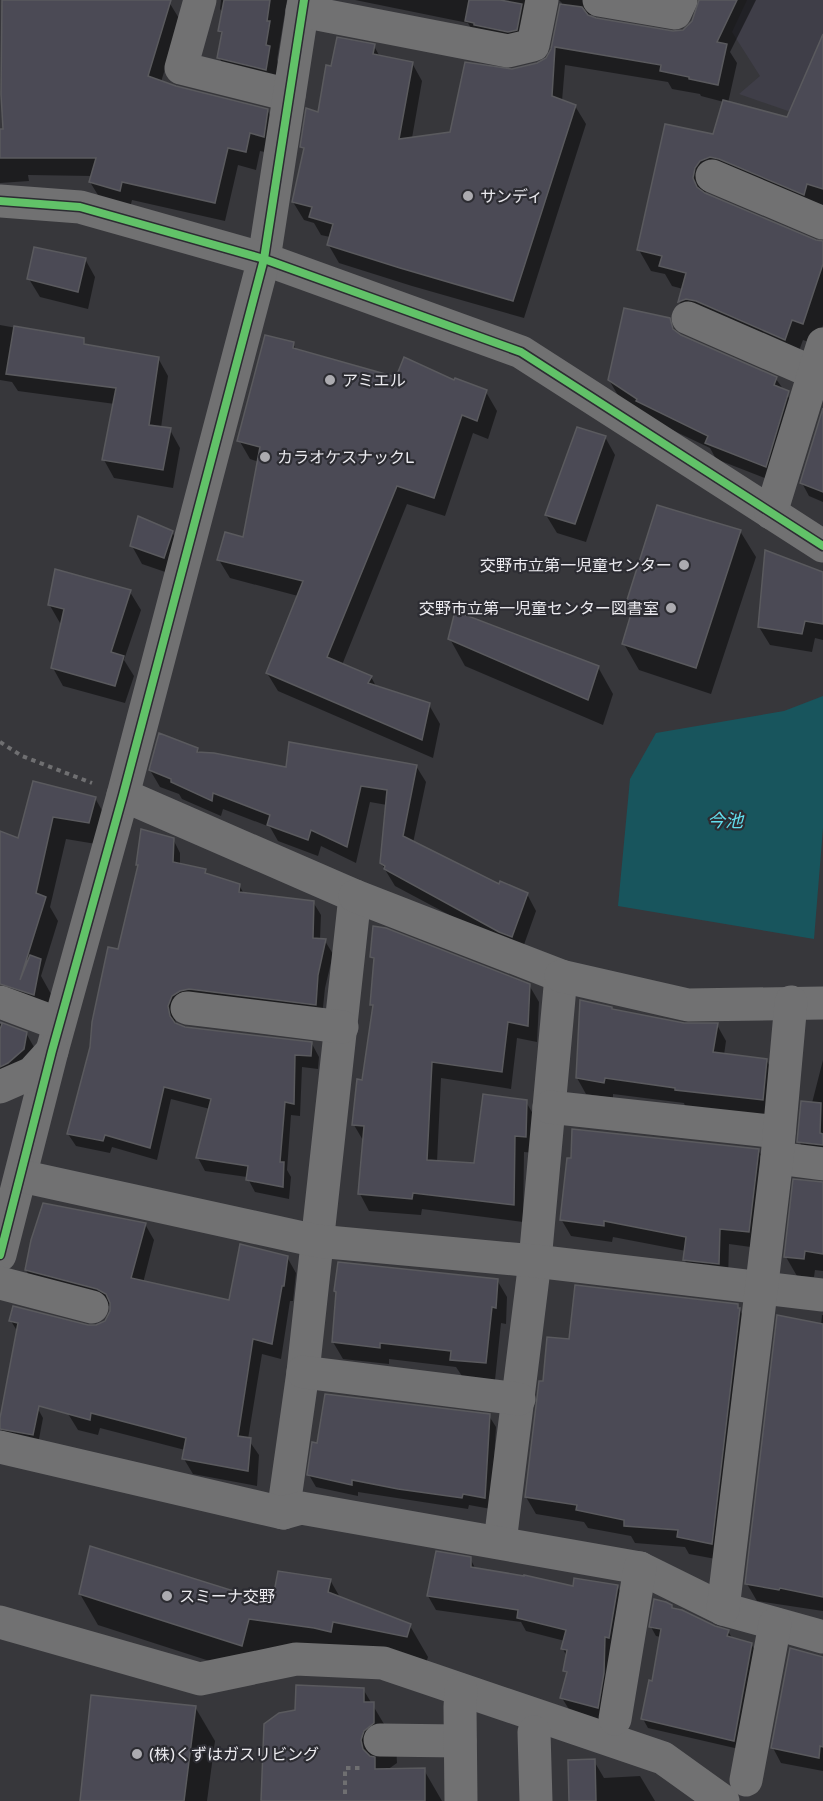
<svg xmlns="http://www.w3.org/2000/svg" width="823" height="1801" viewBox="0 0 823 1801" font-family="'Varela Round','Noto Sans JP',sans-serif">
	<rect width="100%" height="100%" fill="#37373b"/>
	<path fill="#3f3e48" d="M747 0H823V123L739 94 760 76 732 32Z"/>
	<path fill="#18555d" d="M823 696V828L814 939 618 906 630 779 656 733 784 711Z"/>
	<g fill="#0007">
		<path d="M3 0H162L169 2 180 20 161 82 267 110 278 129 274 154 260 151 256 170 238 165 225 221 132 200 130 208 101 200 90 182 92 176 28 175 29 181 0 183V131L5 130Z"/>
		<path d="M221 0H287L277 60 279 65 276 87 229 76 219 57 223 36 219 31 223 14 220 9Z"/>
		<path d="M355 0H547L527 47 477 39 468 23Z"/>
		<path d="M559 0H604L594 7 590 17 672 33 684 31 693 22 701 1 696 0H756L730 52 737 63 728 103 788 119 823 43V205L706 189 705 195 823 243V325L817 345 803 340 796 359 691 322 680 302 683 289 672 286 665 274 651 271 639 250 714 135 724 102 701 96 700 94 672 89 668 82 565 65 562 101 575 106 586 124 524 318 412 286 339 263 328 244 330 237 321 235 314 223 304 220 293 202 305 151 302 146 319 113 332 67 374 46 380 57 412 63 422 81 412 138 451 133 512 71 538 65 548 59 553 49 562 3Z"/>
		<path d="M85 259 95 277 88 309 40 297 29 279Z"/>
		<path d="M669 320 677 334 776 379 786 393 796 409 775 482 716 459 710 448 647 418 619 397 609 380Z"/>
		<path d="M0 325 83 340 86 346 158 358 168 376 161 428 170 430 180 448 173 488 114 478 104 460 115 404 18 391 12 382 0 380Z"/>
		<path d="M293 344 297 351 397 379 455 382 486 392 497 411 488 439 473 433 445 516 407 504 342 665 371 677 377 688 429 705 440 724 433 758 278 691 267 673 298 596 230 578 219 560 244 539 259 462 250 459 239 440Z"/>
		<path d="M823 413V502L809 496 802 483Z"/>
		<path d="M605 437 615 455 586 542 557 533 546 515Z"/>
		<path d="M740 531 756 557 711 694 639 670 624 644 634 610 628 600Z"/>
		<path d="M172 532 183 550 174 575 142 564 132 546Z"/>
		<path d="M823 574V640L815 638 812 652 770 645 759 627Z"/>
		<path d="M130 592 141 610 124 660 134 676 125 703 63 686 53 668 62 623H60L49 604Z"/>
		<path d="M450 639 598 667 613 694 603 725 465 666Z"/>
		<path d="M197 749 200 754 287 769 416 766 426 782 413 843 500 886 527 894 536 911 521 953 395 886 381 863 387 805 370 802 356 863 321 846 318 856 278 841 270 827 223 809 221 816 182 799 179 794 160 787 150 770Z"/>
		<path d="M34 783 95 798 108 821 102 845 66 839 50 907 58 921 41 976 51 994 47 1017 0 1012V833L19 840Z"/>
		<path d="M173 839 180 853V865L205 870 208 876 239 885 244 894 313 902 321 915 320 940 325 941 333 954 325 988 322 1017 179 1010 175 1019 176 1025 184 1028 312 1044 319 1057 318 1069 302 1067 300 1116 291 1115 287 1170 291 1177 289 1199 255 1192 247 1177 205 1171 198 1158 210 1109 171 1099 157 1160 112 1147 110 1153 76 1146 68 1134 119 951 139 868 137 865Z"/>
		<path d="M372 957 529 985 539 1002 537 1042 517 1038 511 1089 441 1078 437 1162 475 1165 526 1102 536 1119 535 1153 524 1152 523 1222 422 1209 421 1215 369 1211 360 1194 364 1142 354 1125 363 1082 374 1009 371 1004 375 962Z"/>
		<path d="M612 1010 684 1025H717L726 1041 724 1055 766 1060 776 1076 772 1116 685 1106 684 1103 613 1094V1098L586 1094 577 1078Z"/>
		<path d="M0 1024 26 1033 39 1056 0 1090Z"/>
		<path d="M823 1060V1162L810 1161 799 1141 812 1103Z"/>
		<path d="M758 1150 768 1166 758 1248 729 1244 728 1280 694 1276 684 1259 686 1251 613 1237 612 1242 571 1236 561 1219Z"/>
		<path d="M823 1184V1271L815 1270 814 1277 797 1276 786 1257Z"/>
		<path d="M145 1224 154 1240 143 1283 230 1302 287 1257 296 1273 293 1301H290L281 1359 262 1354 248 1439 259 1455 257 1486 193 1474 184 1459 185 1450 100 1428 98 1435 78 1430 11 1321 88 1327H97L106 1322 112 1307 35 1286 26 1270Z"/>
		<path d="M497 1280 507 1297 506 1324 501 1323 495 1380 462 1376 456 1367 389 1359V1364L343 1359 333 1342 337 1294 335 1291Z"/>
		<path d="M737 1305 747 1323 721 1560 689 1554 685 1547 635 1543 631 1536 588 1528 584 1522 536 1514 526 1497 544 1383 570 1341Z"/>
		<path d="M822 1315H823V1611L757 1601 747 1584 821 1326Z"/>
		<path d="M38 1409 43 1418 38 1444 5 1437 0 1427Z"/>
		<path d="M489 1416 496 1427 491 1509 469 1505 468 1509 358 1492V1496L316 1487 309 1475Z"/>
		<path d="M470 1558 476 1570 574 1588 617 1586 625 1600 605 1721 570 1711 562 1698 568 1676 564 1670 567 1657 563 1649 565 1641 526 1631 521 1622 436 1610 428 1596Z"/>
		<path d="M330 1580 341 1599 410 1626 428 1657 425 1667 259 1677 98 1625 80 1594 273 1605Z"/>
		<path d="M671 1606 673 1609 728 1631 732 1638 751 1644 757 1653 739 1749 648 1728 643 1719 653 1682 661 1637 656 1636 651 1627Z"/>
		<path d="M823 1658V1778V1771L781 1763 773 1748Z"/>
		<path d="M363 1689 396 1744 397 1763 387 1770H424L442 1801H263L296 1712Z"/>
		<path d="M195 1707 215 1741 207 1801H81Z"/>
		<path d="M594 1761 604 1778 640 1776 655 1801H571Z"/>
	</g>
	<g fill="#4b4a55" stroke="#5a5a5e" stroke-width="1.5">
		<path d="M2 0H171L148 76 176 86 268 109 264 137 250 133 246 152 228 148 215 203 122 182 120 191 89 182 96 158H0V129H3L1 94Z"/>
		<path d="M224 0H270L267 21H270L266 45 270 46 266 70 217 58 222 32 218 31Z"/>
		<path d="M469 0H500L522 4 517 30 508 32 474 25V23L465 21Z"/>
		<path d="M699 0H737L717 42 727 44 718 85 689 79V77L660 71 661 65 555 47 552 96 576 105 513 301 400 268 327 245 333 224 309 217 312 207 292 202 304 148 300 147 306 108 318 112 326 65 331 66 337 37 375 44 373 54 413 62 399 139 450 132 465 62 512 69 537 63 546 58 551 49 560 4 582 7 588 15 596 18 673 31 683 30 692 21Z"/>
		<path d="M823 34V189L807 184 804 195 719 159 710 157 700 161 695 168 693 178 697 187 705 193 816 240 823 241V264L803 324 792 320 785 340 696 301 686 299 678 302 686 273 659 266 662 256 637 250 665 124 713 134 723 100 787 117Z"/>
		<path d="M34 247 86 258 78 292 27 279Z"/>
		<path d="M624 308 670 318 673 329 681 335 777 377 774 385 789 391 766 467 705 443 708 436 636 401 637 399 608 380Z"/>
		<path d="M14 326 84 338V344L159 357 149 425 171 428 163 470 102 460 116 388 6 374Z"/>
		<path d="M265 335 294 342 293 348 396 377 404 357 454 380 455 378 487 390 477 421 462 415 434 498 397 486 327 657 372 676 368 683 430 703 422 740 266 673 303 581 217 560 225 532 243 537 260 447 237 441Z"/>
		<path d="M823 408V492L800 483Z"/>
		<path d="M577 427 606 436 575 524 545 515Z"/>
		<path d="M657 505 741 530 696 668 622 644 634 604 627 600Z"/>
		<path d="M138 516 173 531 164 558 130 546Z"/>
		<path d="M765 550 823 572V624L805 621 802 634 758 627Z"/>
		<path d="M55 569 131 590 111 652 124 656 115 686 51 668 64 609 48 605Z"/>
		<path d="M455 611 599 666 588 700 448 639Z"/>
		<path d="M159 733 198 748 197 752 214 753 286 767 289 742 417 765 403 836 499 884 500 881 528 893 512 937 499 932 384 869 385 866 380 863 387 790 361 786 347 847 311 830 308 840 267 825 270 815 213 793 212 801 171 782V779L149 770Z"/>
		<path d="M33 781 96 797 89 823 53 817 36 893 46 897 20 980 30 955 41 959 34 995 0 984V831L18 838Z"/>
		<path d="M141 829 174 838 173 862 206 869 205 873 240 884 239 892 314 901 313 938 326 939 318 975 316 1005 189 989 180 991 172 996 168 1006 170 1016 175 1023 185 1027 312 1042 311 1056 295 1055 294 1104 285 1102 280 1162H284L283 1187 246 1180 248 1166 196 1158 211 1099 164 1087 150 1148 105 1135 103 1141 67 1134 90 1047 92 1022 108 947 118 949 138 865H136Z"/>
		<path d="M373 926 386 928 530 984 528 1026 508 1022 502 1072 432 1062 427 1160 474 1163 483 1094 527 1100 526 1137 515 1136 514 1205 413 1193 412 1199 358 1194 364 1126 352 1125 357 1079 362 1080 373 1005H370L374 958 370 957Z"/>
		<path d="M580 1000 612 1007V1009L684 1023H718L713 1052 767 1059 763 1100 675 1090V1088L605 1078 604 1083 576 1078Z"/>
		<path d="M0 1022 27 1032 24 1049 8 1063 0 1067V1029L2 1024Z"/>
		<path d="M801 1101 821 1103 820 1133 823 1134V1145L797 1142Z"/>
		<path d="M572 1129 759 1149 749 1232 720 1229 719 1264 683 1260 686 1237 604 1221V1226L560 1220 567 1158H571Z"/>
		<path d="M793 1179 823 1182V1254L805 1251 804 1259 784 1257Z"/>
		<path d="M43 1203 146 1223 131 1278 229 1300 240 1244 288 1256 284 1286H282L272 1344 253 1339 238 1436 251 1438 248 1471 182 1459 186 1438 91 1413 90 1420 39 1406 33 1435 0 1429V1418L18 1323 9 1321 13 1306 88 1325H96L105 1321 110 1311V1303L106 1294 97 1289 25 1270 31 1240Z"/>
		<path d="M338 1262 498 1279 496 1308 492 1307 486 1363 450 1360 451 1351 380 1343V1348L332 1342 336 1292 334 1291Z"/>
		<path d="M575 1285 738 1304V1308H740L712 1544 677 1537 678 1530 624 1526V1520L576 1510 577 1505 525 1497 539 1381H543L547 1337 569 1339Z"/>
		<path d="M777 1315 823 1324V1597L780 1588 779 1590 745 1584Z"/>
		<path d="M325 1394 490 1414 485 1498 463 1494 462 1498 398 1489 352 1480V1485L307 1475 312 1442 317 1443Z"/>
		<path d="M90 1546 272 1603 278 1571 331 1579 328 1592 411 1624 407 1637 333 1622 331 1632 314 1628 249 1619 242 1646 79 1594Z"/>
		<path d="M436 1551 471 1557V1567L524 1576V1575L573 1586 574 1578 618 1585 609 1638 605 1637 604 1673 598 1708 560 1698 567 1672 563 1671 567 1650 561 1649 566 1630 517 1618 518 1610 427 1596Z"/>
		<path d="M654 1599 666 1602 672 1605V1608L682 1610 715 1626 729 1630 727 1636 752 1643 734 1741 641 1719 649 1680 652 1681 661 1629 649 1627Z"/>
		<path d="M790 1648 823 1657V1747L820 1746 819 1758 771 1748Z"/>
		<path d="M296 1685 364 1688V1702H374V1723L364 1731 361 1740 363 1749 370 1756 375 1757V1769L425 1768V1801H261L264 1724 279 1713 295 1710Z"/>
		<path d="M91 1695 196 1706 184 1801H80Z"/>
		<path d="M595 1759 596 1801H569L568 1760Z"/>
	</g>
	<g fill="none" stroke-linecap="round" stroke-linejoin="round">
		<g stroke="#6f6f71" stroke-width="4" stroke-dasharray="4.5 4.5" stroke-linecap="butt">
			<path d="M0 742 22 756 92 783"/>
			<path d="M345 1794V1768H364"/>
		</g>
		<g stroke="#717172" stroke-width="33">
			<path d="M200 0 181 68 289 95"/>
			<path d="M304 0 264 259 521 352 823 546"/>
			<path d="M599 0 675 13 681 0"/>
			<path d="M302 11 508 51 533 45 542 0"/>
			<path d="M712 176 823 223"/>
			<path d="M0 201 80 207 264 259 123 795 52 1051 0 1255"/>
			<path d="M688 318 814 373"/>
			<path d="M771 513 823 344"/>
			<path d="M123 795 355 896 303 1372 283 1513"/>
			<path d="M355 896 561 976 535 1261 500 1542"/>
			<path d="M561 976 688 1005 823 1003"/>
			<path d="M0 1002 59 1024"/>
			<path d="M187 1008 342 1027"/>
			<path d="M0 1087 32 1073 52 1051"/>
			<path d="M549 1107 779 1132"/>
			<path d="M777 1158 823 1164"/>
			<path d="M21 1176 317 1241 535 1261 823 1295"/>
			<path d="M0 1283 92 1307"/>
			<path d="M303 1372 519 1399"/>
			<path d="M0 1447 283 1513 301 1508 640 1568 723 1609 823 1637"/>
			<path d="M723 1609 777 1158 791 1002"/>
			<path d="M0 1622 200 1679 296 1659 383 1663 663 1758 723 1801"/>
			<path d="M615 1719 640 1568"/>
			<path d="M534 1732 536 1801"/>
			<path d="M380 1740 460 1741"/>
			<path d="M746 1780 775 1624"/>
			<path d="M461 1801 460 1707 461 1690"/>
		</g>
		<g stroke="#2c2c32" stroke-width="11">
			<g id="cycleway">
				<path d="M304 0 264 259 521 352 823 546"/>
				<path d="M0 201 80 207 264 259 123 795 52 1051 0 1255"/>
			</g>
		</g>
		<use href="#cycleway" stroke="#61c268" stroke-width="8"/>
	</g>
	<g fill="#acabb0" stroke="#2c2c32" stroke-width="2">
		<circle cx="468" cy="196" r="6"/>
		<circle cx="330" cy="380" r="6"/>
		<circle cx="265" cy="457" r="6"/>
		<circle cx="684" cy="565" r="6"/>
		<circle cx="671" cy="608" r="6"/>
		<circle cx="167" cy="1596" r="6"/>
		<circle cx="137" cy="1754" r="6"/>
	</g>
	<g text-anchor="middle" stroke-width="4.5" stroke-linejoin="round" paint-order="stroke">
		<g font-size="16" fill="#ebeaef" stroke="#2c2c32" text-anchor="start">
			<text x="480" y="202">サンディ</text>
			<text x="342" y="386">アミエル</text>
			<text x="277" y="463">カラオケスナックL</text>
			<text x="672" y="571" text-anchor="end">交野市立第一児童センター</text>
			<text x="659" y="614" text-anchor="end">交野市立第一児童センター図書室</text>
			<text x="179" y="1602">スミーナ交野</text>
			<text x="149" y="1760">(株)くずはガスリビング</text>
		</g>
		<g font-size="18" font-style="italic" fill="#62deee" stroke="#2c2c32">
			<text x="725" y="827">今池</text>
		</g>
	</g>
</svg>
